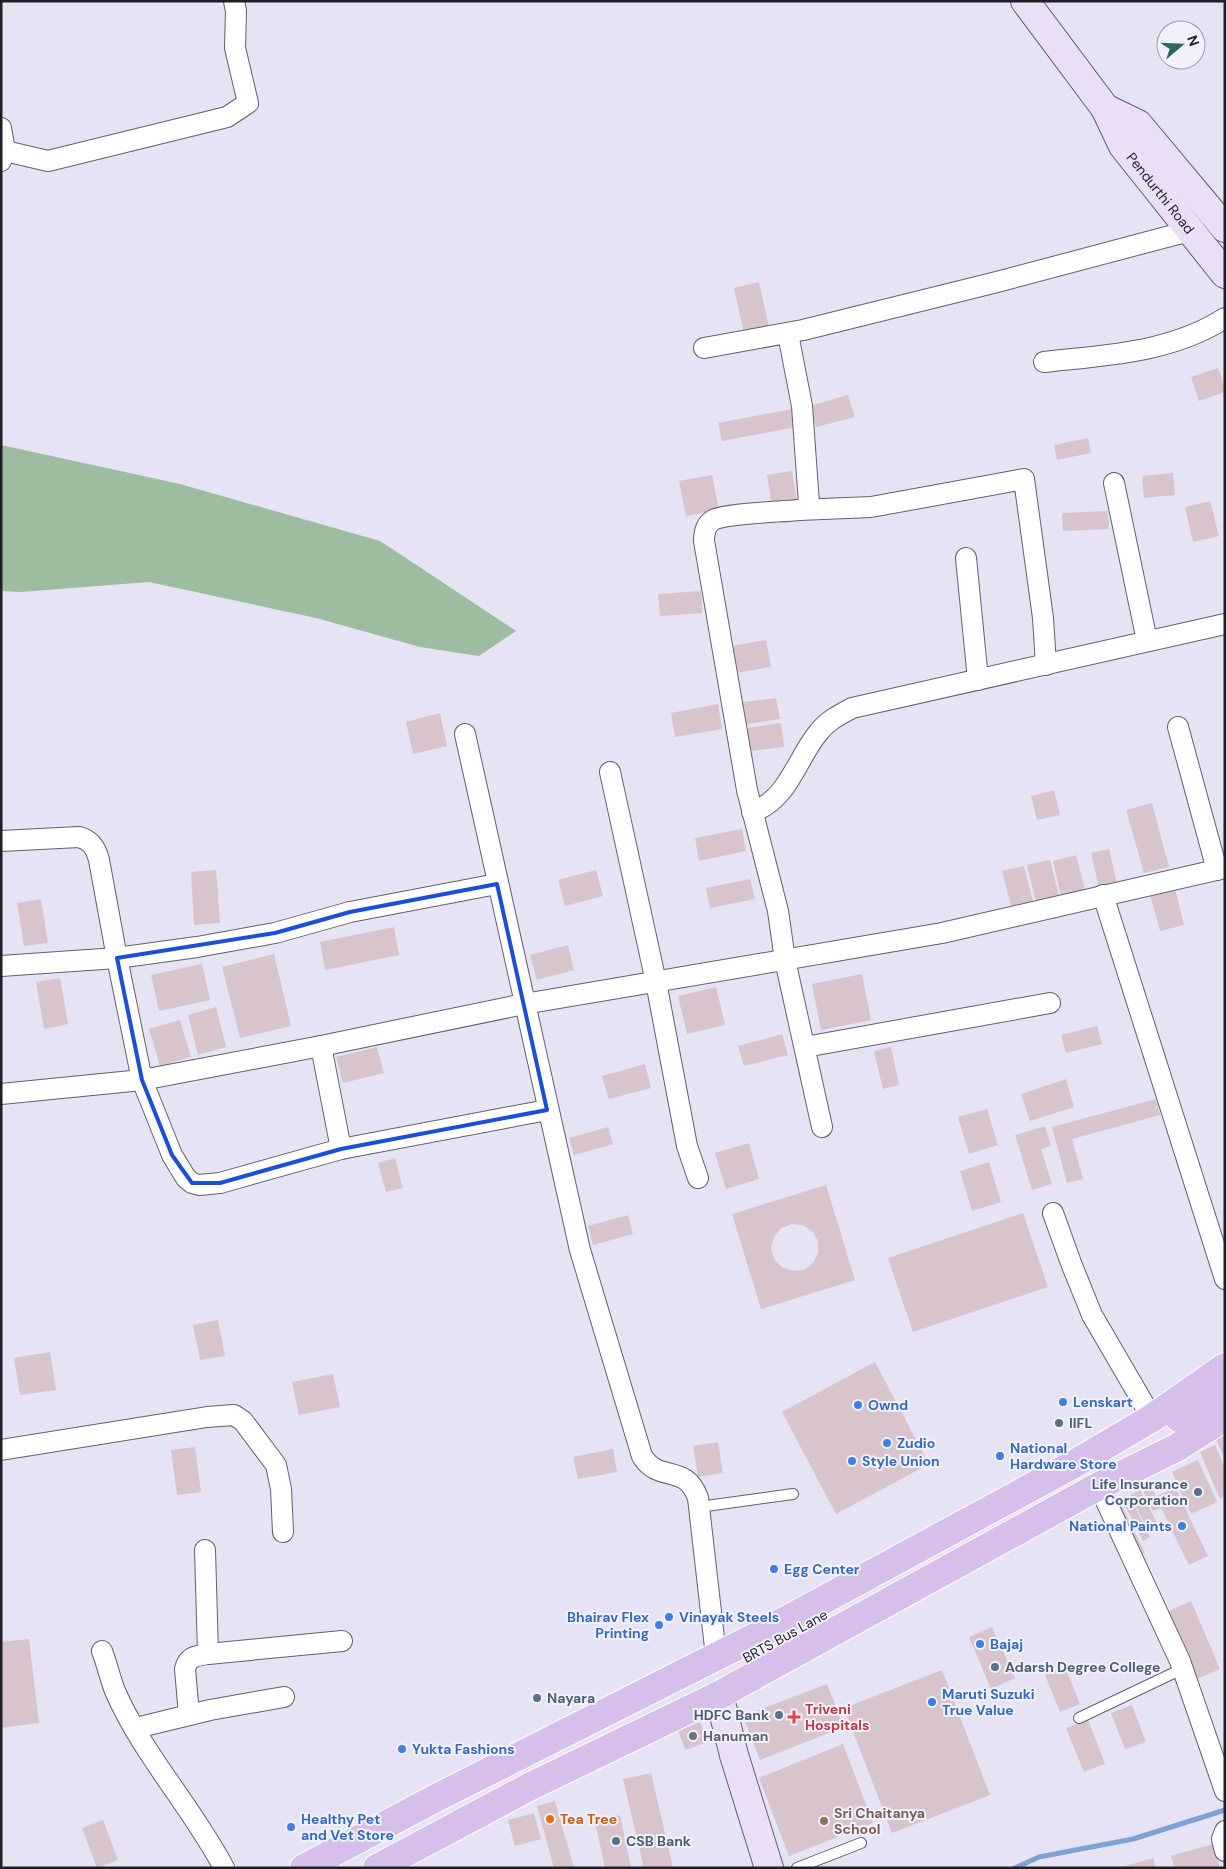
<svg xmlns="http://www.w3.org/2000/svg" width="1226" height="1869" viewBox="0 0 1226 1869" font-family="'DM Sans',sans-serif">
	<rect width="100%" height="100%" fill="#e6e3f4"/>
	<path fill="#9ebda0" d="M1 445 180 484 380 541 516 631 479 656 420 647 316 618 149 582 21 592 1 591Z"/>
	<g fill="none" stroke-linecap="round" stroke-linejoin="round">
		<path stroke="#7ea2d4" stroke-width="5" d="M1015 1868 1039 1857 1133 1839 1225 1810"/>
	</g>
	<g fill="#d7c4cd" fill-rule="evenodd">
		<path d="M759 282 769 327 744 333 734 288Z"/>
		<path d="M1218 368 1225 387V392L1199 401 1191 377Z"/>
		<path d="M848 395 855 417 816 427 810 406Z"/>
		<path d="M792 409 796 427 722 441 718 423Z"/>
		<path d="M1088 438 1091 453 1057 460 1054 445Z"/>
		<path d="M792 471 797 502 772 506 767 475Z"/>
		<path d="M1173 473 1175 495 1144 498 1142 476Z"/>
		<path d="M712 475 719 510 686 516 679 481Z"/>
		<path d="M1210 501 1219 536 1193 542 1185 507Z"/>
		<path d="M1108 511 1109 529 1063 531 1062 513Z"/>
		<path d="M701 591 702 613 660 616 658 594Z"/>
		<path d="M766 640 771 667 731 674 726 647Z"/>
		<path d="M776 698 780 719 740 725 737 703Z"/>
		<path d="M718 704 722 729 675 737 671 713Z"/>
		<path d="M440 713 447 746 413 754 406 722Z"/>
		<path d="M781 723 784 747 743 752 740 729Z"/>
		<path d="M1054 790 1060 815 1037 820 1031 796Z"/>
		<path d="M1152 803 1169 867 1144 873 1126 810Z"/>
		<path d="M742 829 746 851 699 861 695 838Z"/>
		<path d="M1109 849 1117 884 1099 888 1091 853Z"/>
		<path d="M1076 855 1085 890 1061 896 1053 861Z"/>
		<path d="M1050 860 1059 896 1036 902 1027 865Z"/>
		<path d="M1024 866 1033 901 1011 906 1002 871Z"/>
		<path d="M216 870 220 923 194 925 191 872Z"/>
		<path d="M596 870 603 896 565 906 558 880Z"/>
		<path d="M750 879 755 899 710 908 706 888Z"/>
		<path d="M1174 885 1184 925 1160 931 1149 891Z"/>
		<path d="M41 899 48 943 24 946 17 903Z"/>
		<path d="M394 927 399 955 325 970 320 942Z"/>
		<path d="M568 945 574 970 537 980 530 955Z"/>
		<path d="M274 954 291 1026 240 1038 222 967Z"/>
		<path d="M202 964 210 1000 159 1011 151 975Z"/>
		<path d="M862 974 871 1020 821 1030 812 984Z"/>
		<path d="M60 978 68 1024 44 1029 36 982Z"/>
		<path d="M716 987 725 1025 687 1034 678 996Z"/>
		<path d="M216 1007 226 1047 198 1055 188 1015Z"/>
		<path d="M180 1020 191 1057 160 1066 149 1029Z"/>
		<path d="M1097 1026 1102 1044 1066 1053 1061 1035Z"/>
		<path d="M782 1034 788 1055 744 1066 738 1046Z"/>
		<path d="M377 1047 384 1073 343 1083 336 1057Z"/>
		<path d="M891 1047 899 1085 883 1089 874 1051Z"/>
		<path d="M645 1064 651 1088 609 1099 602 1076Z"/>
		<path d="M1066 1079 1074 1107 1030 1121 1021 1094Z"/>
		<path d="M1156 1099 1160 1115 1072 1139 1083 1179 1067 1183 1052 1127Z"/>
		<path d="M987 1109 998 1145 969 1154 958 1117Z"/>
		<path d="M1045 1126 1051 1146 1041 1149 1052 1184 1032 1190 1015 1135Z"/>
		<path d="M608 1127 613 1144 574 1155 569 1138Z"/>
		<path d="M749 1143 759 1179 726 1189 715 1153Z"/>
		<path d="M395 1158 403 1188 386 1192 378 1163Z"/>
		<path d="M989 1162 1001 1202 972 1211 960 1171Z"/>
		<path d="M826 1185 855 1280 761 1309 732 1214ZM792 1224 803 1225 813 1232 818 1241V1253L813 1263 804 1270 793 1271 782 1267 774 1259 771 1248 774 1237 781 1228Z"/>
		<path d="M1023 1213 1048 1287 913 1332 888 1258Z"/>
		<path d="M628 1215 633 1234 593 1245 588 1226Z"/>
		<path d="M218 1320 225 1356 200 1360 193 1325Z"/>
		<path d="M50 1352 56 1390 20 1395 14 1358Z"/>
		<path d="M875 1362 929 1464 836 1514 782 1412Z"/>
		<path d="M333 1374 340 1407 299 1415 292 1382Z"/>
		<path d="M1225 1433V1459L1215 1437Z"/>
		<path d="M718 1442 723 1473 698 1477 693 1446Z"/>
		<path d="M1215 1445 1225 1468V1496L1220 1499 1200 1452Z"/>
		<path d="M195 1447 201 1492 177 1495 171 1450Z"/>
		<path d="M613 1449 617 1472 578 1479 573 1457Z"/>
		<path d="M1198 1460 1217 1502 1191 1514 1172 1472Z"/>
		<path d="M1148 1480 1156 1497 1175 1487 1208 1556 1189 1565 1161 1508 1153 1511 1140 1484Z"/>
		<path d="M1140 1490 1157 1523 1147 1528 1130 1495Z"/>
		<path d="M1131 1499 1150 1537 1143 1541 1124 1503Z"/>
		<path d="M1119 1500 1145 1553 1138 1557 1111 1503Z"/>
		<path d="M1191 1601 1220 1669 1196 1679 1167 1612Z"/>
		<path d="M992 1627 1015 1678 991 1689 969 1637Z"/>
		<path d="M29 1639 39 1723 1 1728V1642Z"/>
		<path d="M1065 1667 1080 1704 1060 1712 1045 1675Z"/>
		<path d="M942 1670 990 1795 892 1833 844 1708Z"/>
		<path d="M827 1684 844 1727 760 1760 743 1716Z"/>
		<path d="M1132 1705 1146 1742 1125 1749 1111 1713Z"/>
		<path d="M1088 1720 1105 1764 1084 1772 1066 1728Z"/>
		<path d="M700 1722 708 1742 685 1750 678 1730Z"/>
		<path d="M843 1744 873 1823 789 1856 759 1778Z"/>
		<path d="M651 1773 673 1868H644L623 1779Z"/>
		<path d="M555 1801 574 1868H554L537 1806Z"/>
		<path d="M534 1813 541 1839 515 1846 508 1820Z"/>
		<path d="M620 1815 631 1868H605L595 1821Z"/>
		<path d="M103 1820 118 1860 97 1868 82 1828Z"/>
		<path d="M1213 1844 1220 1868H1175L1171 1856Z"/>
		<path d="M1153 1858 1156 1868H1122V1867Z"/>
	</g>
	<g fill="none" stroke-linecap="round" stroke-linejoin="round">
		<g stroke="#625f6e" stroke-width="12">
			<g id="lane">
				<path d="M699 1507 793 1494"/>
				<path d="M1079 1718 1182 1669"/>
				<path d="M797 1868 861 1843"/>
			</g>
		</g>
		<g stroke="#625f6e" stroke-width="22">
			<g id="street">
				<path d="M1 128 5 151 1 161"/>
				<path d="M5 151 48 161 227 117 248 103 235 48 236 11 234 1"/>
				<path d="M788 334 802 406 809 504 804 509 799 510C781 512 727 513 713 520 705 525 704 533 704 541L747 790 778 911 785 960 822 1127"/>
				<path d="M704 348 803 330 997 282 1189 231"/>
				<path d="M1044 362C1105 355 1171 353 1225 318"/>
				<path d="M1114 483 1147 641"/>
				<path d="M799 510 871 507 1024 479 1043 618 1046 665"/>
				<path d="M966 558 978 680"/>
				<path d="M1178 727 1217 870"/>
				<path d="M465 734 580 1250 642 1456C659 1484 685 1462 698 1498L716 1656"/>
				<path d="M610 772 656 982 687 1146 698 1178"/>
				<path d="M752 812C788 800 796 760 818 733 827 721 839 715 852 708L1225 624"/>
				<path d="M1 841 79 837C91 840 96 848 99 860L117 958 142 1080 172 1155 186 1178 192 1183 199 1185 220 1183 341 1149 547 1110"/>
				<path d="M1103 895 1225 1279"/>
				<path d="M1 966 117 958 197 947 275 933 350 912 497 884"/>
				<path d="M321 1046 341 1149"/>
				<path d="M805 1047 1050 1003"/>
				<path d="M1 1094 142 1080 321 1046 524 1004 942 933 1225 868"/>
				<path d="M1053 1213 1071 1263 1092 1315 1152 1418"/>
				<path d="M1 1450 207 1417 234 1415 243 1421 276 1465 281 1489 283 1532"/>
				<path d="M1099 1486 1180 1661 1225 1791"/>
				<path d="M205 1550 208 1654"/>
				<path d="M102 1651C107 1664 110 1678 115 1691 143 1755 192 1807 224 1868"/>
				<path d="M189 1715 185 1669C188 1656 196 1656 208 1654L342 1641"/>
				<path d="M136 1728 210 1710 284 1697"/>
				<path d="M1225 1831 1222 1839 1225 1851"/>
			</g>
		</g>
		<g stroke="#625f6e" stroke-width="30">
			<g id="secondary">
				<path id="s1" d="M1025 1 1105 108 1123 146 1225 274"/>
				<path d="M1105 108 1138 124 1225 228"/>
				<path d="M719 1695 734 1755 769 1868"/>
			</g>
		</g>
		<g stroke="#fff" stroke-width="30">
			<g id="primary">
				<path d="M1179 1418 1225 1393"/>
				<path d="M304 1868 436 1798 755 1637 1074 1464 1152 1418 1225 1367"/>
				<path d="M377 1868 531 1786 719 1695 1099 1486 1176 1448 1225 1417"/>
			</g>
		</g>
		<use href="#lane" stroke="#fff" stroke-width="10"/>
		<use href="#street" stroke="#fff" stroke-width="20"/>
		<use href="#secondary" stroke="#ebdff5" stroke-width="28"/>
		<use href="#primary" stroke="#d7bfeb" stroke-width="28"/>
	</g>
	<path fill="none" stroke="#1d4ed8" stroke-width="4" stroke-linejoin="round" d="M497 884 547 1110 341 1149 220 1183H192L172 1155 142 1080 117 958 275 933 350 912Z"/>
	<g fill="#3f7fe0" stroke="#f3f0fe" stroke-width="2">
		<circle cx="1063" cy="1402" r="5"/>
		<circle cx="858" cy="1405" r="5"/>
		<circle cx="887" cy="1443" r="5"/>
		<circle cx="1000" cy="1456" r="5"/>
		<circle cx="852" cy="1461" r="5"/>
		<circle cx="1182" cy="1526" r="5"/>
		<circle cx="774" cy="1569" r="5"/>
		<circle cx="669" cy="1617" r="5"/>
		<circle cx="659" cy="1625" r="5"/>
		<circle cx="980" cy="1644" r="5"/>
		<circle cx="932" cy="1702" r="5"/>
		<circle cx="402" cy="1749" r="5"/>
		<circle cx="291" cy="1827" r="5"/>
	</g>
	<g fill="#5c6f8a" stroke="#f3f0fe" stroke-width="2">
		<circle cx="1059" cy="1423" r="5"/>
		<circle cx="1198" cy="1492" r="5"/>
		<circle cx="995" cy="1667" r="5"/>
		<circle cx="537" cy="1698" r="5"/>
		<circle cx="779" cy="1715" r="5"/>
		<circle cx="616" cy="1841" r="5"/>
	</g>
	<path fill="#e0444e" stroke="#f3f0fe" stroke-width="2" d="M791.5 1709.5h5v5h5v5h-5v5h-5v-5h-5v-5h5z"/>
	<circle fill="#6b7280" stroke="#f3f0fe" stroke-width="2" cx="693" cy="1736" r="5"/>
	<circle fill="#e8710a" stroke="#f3f0fe" stroke-width="2" cx="550" cy="1819" r="5"/>
	<circle fill="#8d6e63" stroke="#f3f0fe" stroke-width="2" cx="824" cy="1821" r="5"/>
	<g text-anchor="middle" stroke-width="4" stroke-linejoin="round" paint-order="stroke">
		<g font-size="14" fill="#201f25" stroke="#f3f0fe">
			<text dy="5" stroke="none"><textPath href="#s1" startOffset="236">Pendurthi Road</textPath></text>
			<text transform="translate(785 1636) rotate(-29)" y="5">BRTS Bus Lane</text>
		</g>
		<g font-size="14" font-weight="bold" fill="#366cbe" stroke="#f3f0fe" text-anchor="start">
			<text x="1073" y="1407">Lenskart</text>
			<text x="868" y="1410">Ownd</text>
			<text x="897" y="1448">Zudio</text>
			<text x="1010" y="1453">National<tspan x="1010" dy="16">Hardware Store</tspan></text>
			<text x="862" y="1466">Style Union</text>
			<text x="1172" y="1531" text-anchor="end">National Paints</text>
			<text x="784" y="1574">Egg Center</text>
			<text x="649" y="1622" text-anchor="end">Bhairav Flex<tspan x="649" dy="16">Printing</tspan></text>
			<text x="679" y="1622">Vinayak Steels</text>
			<text x="990" y="1649">Bajaj</text>
			<text x="942" y="1699">Maruti Suzuki<tspan x="942" dy="16">True Value</tspan></text>
			<text x="412" y="1754">Yukta Fashions</text>
			<text x="301" y="1824">Healthy Pet<tspan x="301" dy="16">and Vet Store</tspan></text>
		</g>
		<g font-size="14" font-weight="bold" fill="#4e5e75" stroke="#f3f0fe" text-anchor="start">
			<text x="1069" y="1428">IIFL</text>
			<text x="1188" y="1489" text-anchor="end">Life Insurance<tspan x="1188" dy="16">Corporation</tspan></text>
			<text x="1005" y="1672">Adarsh Degree College</text>
			<text x="547" y="1703">Nayara</text>
			<text x="769" y="1720" text-anchor="end">HDFC Bank</text>
			<text x="626" y="1846">CSB Bank</text>
		</g>
		<g font-size="14" font-weight="bold" fill="#be3a42" stroke="#f3f0fe" text-anchor="start">
			<text x="805" y="1714">Triveni<tspan x="805" dy="16">Hospitals</tspan></text>
		</g>
		<g font-size="14" font-weight="bold" fill="#5b616d" stroke="#f3f0fe" text-anchor="start">
			<text x="703" y="1741">Hanuman</text>
		</g>
		<g font-size="14" font-weight="bold" fill="#785e54" stroke="#f3f0fe" text-anchor="start">
			<text x="834" y="1818">Sri Chaitanya<tspan x="834" dy="16">School</tspan></text>
		</g>
		<g font-size="14" font-weight="bold" fill="#c56008" stroke="#f3f0fe" text-anchor="start">
			<text x="560" y="1824">Tea Tree</text>
		</g>
	</g>
	<rect width="1226" height="1869" fill="none" stroke="#201f25" stroke-width="5"/>
	<g transform="translate(1181 45) rotate(71)"><circle r="24" fill="#f3f0fe" stroke="#9f9ca7"/>
	<path d="M0-4L9 19L0 12L-9 19Z" fill="#296a5a"/>
	<text y="-8" font-size="14" font-weight="bold" text-anchor="middle" fill="#201f25">N</text>
	</g>
</svg>
